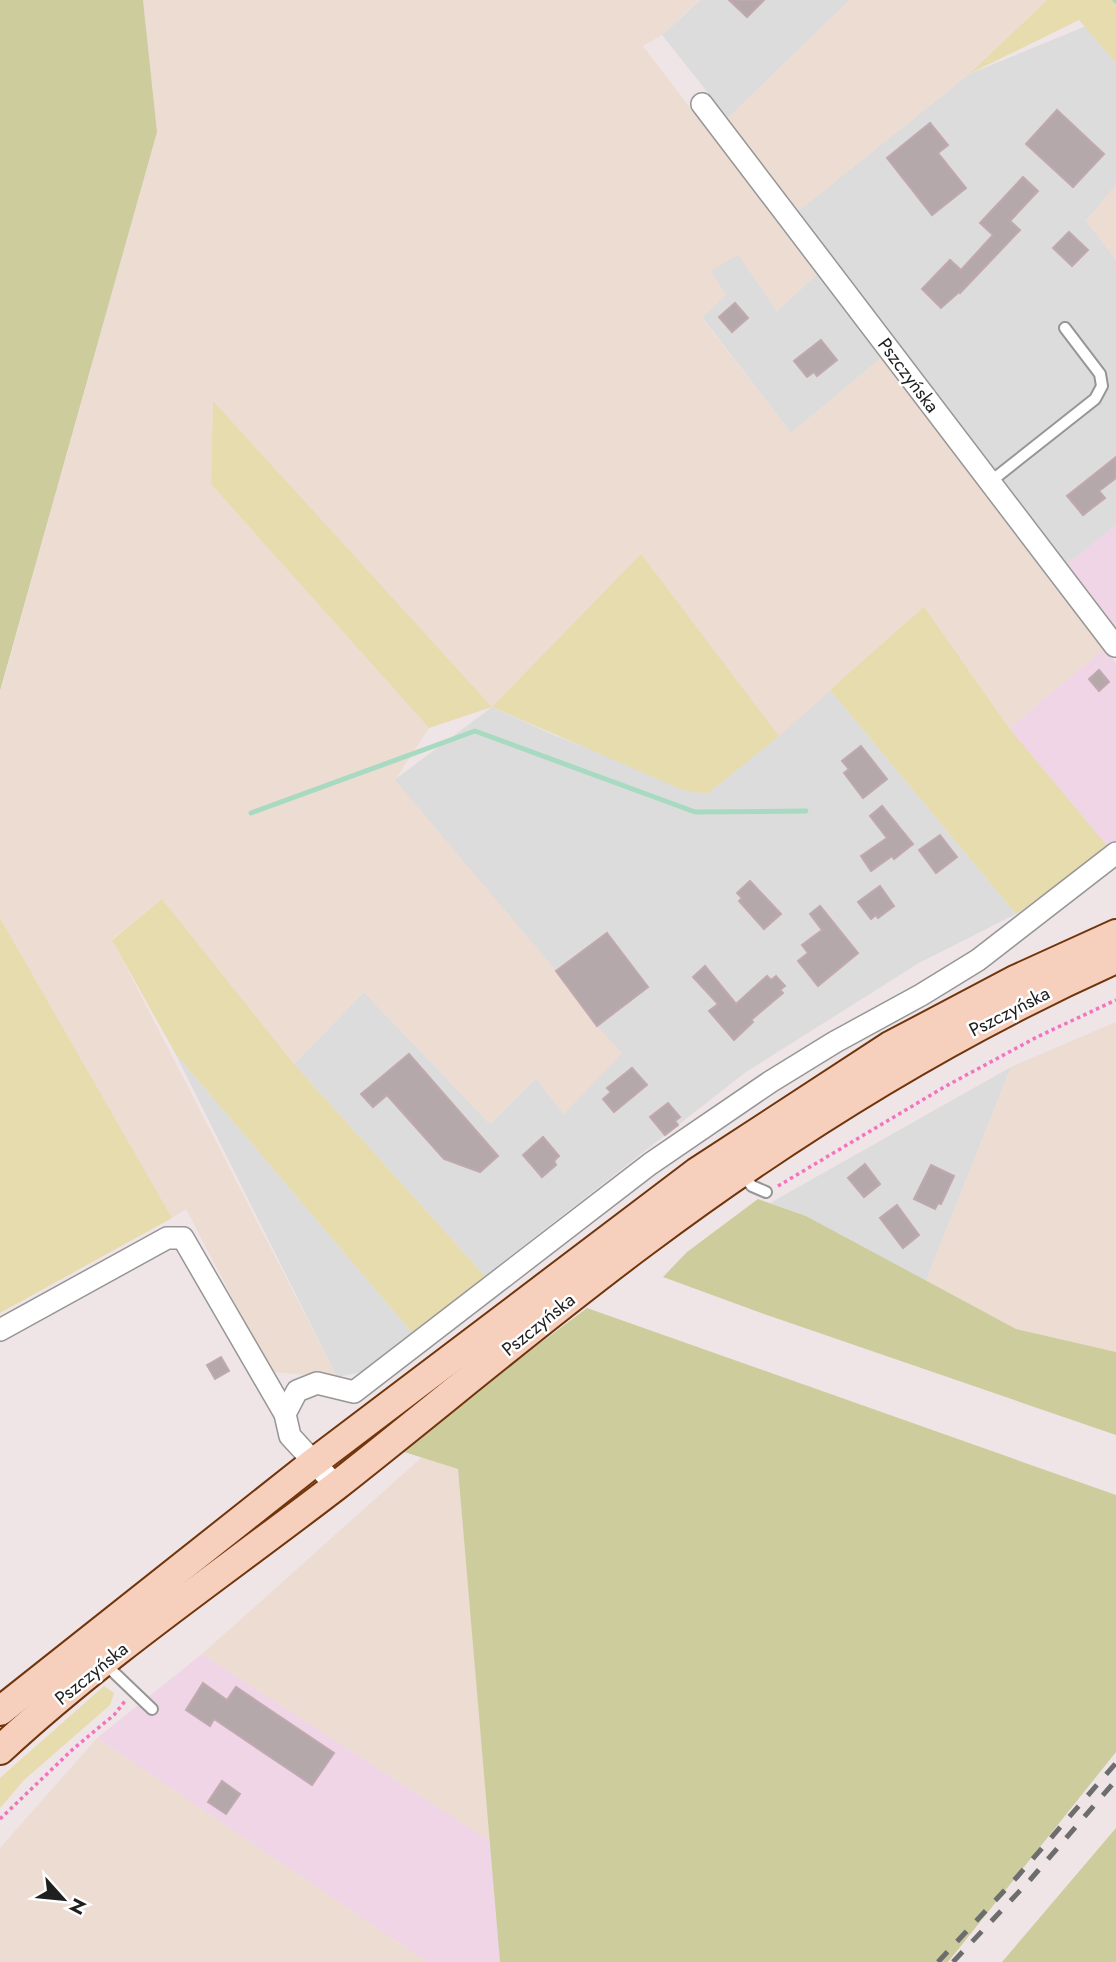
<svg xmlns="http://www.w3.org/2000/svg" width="1116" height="1962" viewBox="0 0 1116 1962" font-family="Jost,sans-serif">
	<rect width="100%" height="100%" fill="#efe5e6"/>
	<g fill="#dddcdc">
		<path d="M700 0H850L728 118 662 35Z"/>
		<path d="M1086 26 1116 62V185L1086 221 1116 260V525L1066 565 797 212 969 74Z"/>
		<path d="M738 254 777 311 817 274 881 358 791 433 702 317 726 295 710 271Z"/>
		<path d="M830 690 1016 914 919 963 746 1072 485 1276 294 1064 364 992 490 1124 536 1078 564 1114 597 1026 556 971 394 780 492 707 556 736 707 794Z"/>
		<path d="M175 1053 414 1335 362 1372 337 1377Z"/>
		<path d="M1011 1067 926 1281 806 1216 770 1203Z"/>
	</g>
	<g fill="#efd5e6">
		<path d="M1116 525V628L1066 565Z"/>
		<path d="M1105 648 1116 663V842L1109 848 1009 728Z"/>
		<path d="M202 1654 490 1841 500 1962H427L97 1738Z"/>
	</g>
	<g fill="#eddcd2">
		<path d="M143 0H699L662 35 643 46 817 274 777 311 738 255 711 271 726 295 702 318 791 433 881 358 1105 648 1009 728 924 608 779 736 641 555 492 707 213 402 211 484 429 728 395 780 556 971 597 1026 622 1053 564 1114 536 1078 490 1124 364 992 294 1064 162 899 112 939 337 1377 271 1372 186 1209 172 1218 0 918V693L157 132Z"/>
		<path d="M850 0H1047L969 74 797 212 728 118Z"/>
		<path d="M1116 185V260L1086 221Z"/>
		<path d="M1116 1022V1352L1016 1329 926 1281 1011 1067Z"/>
		<path d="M422 1457 458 1469 490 1841 202 1654Z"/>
		<path d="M97 1738 427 1962H0V1848Z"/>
	</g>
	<g fill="#e6dcae">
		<path d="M1047 0H1116V63L1079 20 969 74Z"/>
		<path d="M213 401 492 707 641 554 779 736 707 794 683 790 492 707 429 728 211 484Z"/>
		<path d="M924 607 1009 728 1109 848 1016 914 830 690Z"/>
		<path d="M162 899 294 1064 485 1276 414 1335 175 1053 112 940Z"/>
		<path d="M0 918 172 1218 0 1313Z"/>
		<path d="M104 1686 114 1693 110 1705 24 1780 0 1808V1778Z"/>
	</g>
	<g fill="#cccc9c">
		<path d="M0 0H143L157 132 0 691Z"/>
		<path d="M758 1199 806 1216 1016 1329 1116 1352V1435L764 1314 663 1277 687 1252Z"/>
		<path d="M587 1308 1116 1495V1752L948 1962H500L458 1469 398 1450Z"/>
		<path d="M1116 1828V1962H1002Z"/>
	</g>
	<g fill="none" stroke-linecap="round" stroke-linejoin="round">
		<g stroke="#a8dac2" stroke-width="5">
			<path d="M1115 0 1116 1"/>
			<path d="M251 813 475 731 695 812 806 811"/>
		</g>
	</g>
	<g fill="#b4a8ab" stroke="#c0a8af" stroke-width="2">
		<path d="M729 0H764L747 17Z"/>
		<path d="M1057 110 1104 154 1073 187 1026 144Z"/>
		<path d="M930 123 948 145 938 153 966 188 932 215 887 158Z"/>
		<path d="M1023 177 1038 191 1010 221 1020 230 960 293 959 292 941 308 922 289 950 260 961 270 993 235 980 223Z"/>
		<path d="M1069 232 1088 250 1072 266 1053 248Z"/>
		<path d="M735 303 748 318 732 332 719 317Z"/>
		<path d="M821 340 837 360 817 376 814 372 807 377 794 361Z"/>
		<path d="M1116 457V478L1099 491 1105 498 1083 515 1067 496Z"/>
		<path d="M1099 670 1109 682 1099 691 1089 679Z"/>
		<path d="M861 746 887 779 863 798 844 773 849 769 842 761Z"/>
		<path d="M882 806 913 844 894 859 892 856 871 871 861 856 887 838 870 816Z"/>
		<path d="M940 835 957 857 936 873 919 850Z"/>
		<path d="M750 881 781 914 764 929 739 901 742 898 737 893Z"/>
		<path d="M880 886 894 906 878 918 876 915 871 919 858 902Z"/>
		<path d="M820 906 858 953 818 986 798 961 808 953 802 945 822 930 810 914Z"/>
		<path d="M607 933 648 987 597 1026 556 971Z"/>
		<path d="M705 966 736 1004 767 976 771 980 776 976 785 986 780 990 783 993 751 1020 753 1022 734 1040 709 1011 718 1004 693 977Z"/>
		<path d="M409 1054 498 1156 480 1172 444 1159 387 1095 373 1107 361 1094Z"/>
		<path d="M632 1068 647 1085 614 1112 603 1099 611 1092 607 1088Z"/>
		<path d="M668 1103 680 1117 675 1121 678 1125 665 1135 650 1117Z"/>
		<path d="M543 1137 559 1156 554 1161 556 1165 542 1177 523 1155Z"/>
		<path d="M865 1164 880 1184 864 1197 848 1178Z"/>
		<path d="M931 1165 954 1176 941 1204 938 1203 935 1209 914 1199Z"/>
		<path d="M897 1205 919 1235 903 1248 880 1218Z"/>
		<path d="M221 1357 229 1371 215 1379 207 1365Z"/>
		<path d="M203 1683 227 1700 236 1687 334 1753 312 1785 214 1719 210 1726 186 1710Z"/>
		<path d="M222 1781 240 1794 226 1814 208 1802Z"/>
	</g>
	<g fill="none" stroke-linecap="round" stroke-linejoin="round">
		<g stroke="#969696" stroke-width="14">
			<g id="service">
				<path d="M990 482 1095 399 1102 386 1100 374 1065 328"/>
				<path d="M741 1173 752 1186 766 1192"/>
				<path d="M105 1664 152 1709"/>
			</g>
		</g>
		<g stroke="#969696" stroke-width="24">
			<g id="minor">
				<path d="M702 104 1115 646"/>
				<path d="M0 1330 167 1238H183L285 1414"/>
				<path d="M336 1486 290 1436 285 1414 297 1391 317 1383 354 1392 650 1164 770 1082 835 1042 921 995 978 960 1116 853"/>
			</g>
		</g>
		<g stroke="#71340b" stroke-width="32">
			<g id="secondary">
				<path d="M0 1711 313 1463 697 1172 890 1046 1017 979 1116 934"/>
				<path d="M0 1750C105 1653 223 1573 336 1486 439 1405 539 1320 644 1242 791 1132 948 1034 1116 959"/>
			</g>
		</g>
		<g stroke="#f373bf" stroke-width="3.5" stroke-dasharray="3.5 3.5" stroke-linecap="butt">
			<path d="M778 1186 946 1086 1037 1037 1116 1000"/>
			<path d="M0 1819 73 1749 114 1715 125 1701"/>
		</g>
		<use href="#service" stroke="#fff" stroke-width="10"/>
		<use href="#minor" stroke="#fff" stroke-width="21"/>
		<use href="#secondary" stroke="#f6d0bc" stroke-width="28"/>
		<g stroke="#6d6d6d" stroke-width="5" stroke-dasharray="14 14" stroke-linecap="butt">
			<path d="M938 1962 1017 1877 1116 1763"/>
			<path d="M953 1962 1030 1880 1116 1780"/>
		</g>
	</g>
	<g text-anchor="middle" stroke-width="5" stroke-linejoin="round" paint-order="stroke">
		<g font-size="19" fill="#1f1f1f" stroke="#fff">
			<text transform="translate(909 375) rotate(53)" y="7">Pszczyńska</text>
			<text transform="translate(1009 1011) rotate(-27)" y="7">Pszczyńska</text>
			<text transform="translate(538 1324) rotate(-39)" y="7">Pszczyńska</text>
			<text transform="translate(91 1673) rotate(-39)" y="7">Pszczyńska</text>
		</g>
	</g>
	<g transform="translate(63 1899) rotate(117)" stroke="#ffffff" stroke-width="5" paint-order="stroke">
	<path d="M0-5L12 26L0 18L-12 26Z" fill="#1f1f1f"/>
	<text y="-10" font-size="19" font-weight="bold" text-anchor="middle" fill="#1f1f1f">N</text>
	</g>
</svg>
